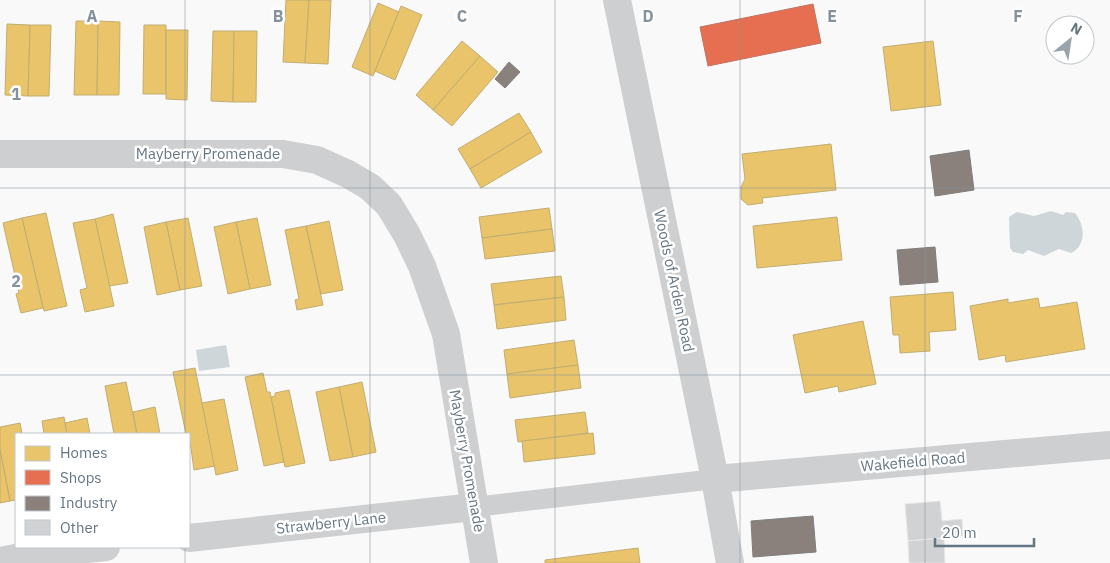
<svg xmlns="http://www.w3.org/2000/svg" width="1110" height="563" viewBox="0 0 1110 563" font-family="'IBM Plex Sans',sans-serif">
	<rect width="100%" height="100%" fill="#f9f9f9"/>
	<g fill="#ced6d9">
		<path d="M1051 211 1063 215 1066 212 1075 213C1085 225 1087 245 1071 253L1059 249 1044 256 1028 250 1023 254 1013 252 1010 248 1009 217 1017 212 1034 216Z"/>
		<path d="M226 345 230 367 199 371 196 350Z"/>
	</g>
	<g fill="#e9c46a" stroke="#c1ad72">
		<path d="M286 0H309L305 63 283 62Z"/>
		<path d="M309 0H331L328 64 305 63Z"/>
		<path d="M378 3 399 12 373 76 352 67Z"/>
		<path d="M401 6 422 15 395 80 375 71Z"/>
		<path d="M76 21H98L97 95H74Z"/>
		<path d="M98 21 120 22 119 95H97Z"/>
		<path d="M7 24 30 25 28 96 5 95Z"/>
		<path d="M30 25H51L49 96H28Z"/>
		<path d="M144 25H166V94H143Z"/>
		<path d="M166 30H188L187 100 166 99Z"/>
		<path d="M213 31H234L233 102 211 101Z"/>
		<path d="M234 31H257L256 102H233Z"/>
		<path d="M462 41 480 56 433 110 416 95Z"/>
		<path d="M933 41 941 105 891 111 883 47Z"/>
		<path d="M480 56 498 72 452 126 433 110Z"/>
		<path d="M519 113 531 132 470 169 458 149Z"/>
		<path d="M531 132 542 152 481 188 470 169Z"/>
		<path d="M831 144 836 190 762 198 763 203 748 205 741 199V187L745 179 742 154Z"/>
		<path d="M549 208 552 229 482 238 479 217Z"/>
		<path d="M46 213 67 306 44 311 22 218Z"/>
		<path d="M113 214 128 283 109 286 95 219Z"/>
		<path d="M837 217 842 260 757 268 753 226Z"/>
		<path d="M22 218 43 308 21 313 16 294 19 293 3 223Z"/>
		<path d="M188 218 202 286 180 290 166 222Z"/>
		<path d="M257 218 271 285 250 289 236 222Z"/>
		<path d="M95 219 114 306 85 312 80 290 87 288 73 223Z"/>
		<path d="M329 221 343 290 321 294 306 226Z"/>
		<path d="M166 222 180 290 157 295 144 227Z"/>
		<path d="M236 222 250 289 228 294 214 227Z"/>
		<path d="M306 226 323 305 297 310 295 300 299 299 285 230Z"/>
		<path d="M552 229 555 251 485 259 482 238Z"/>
		<path d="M561 276 564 297 494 305 491 284Z"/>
		<path d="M953 292 956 330 929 332 930 351 900 353 899 335H893L890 297Z"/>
		<path d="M564 297 566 320 497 329 494 305Z"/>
		<path d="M1038 298 1040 308 1077 302 1085 349 1006 362 1005 355 979 360 970 306 1008 299V303Z"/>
		<path d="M863 321 876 384 839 392 838 386 805 393 793 335Z"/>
		<path d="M574 340 578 365 507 374 504 350Z"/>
		<path d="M578 365 581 388 510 398 507 374Z"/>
		<path d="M195 368 215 466 194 470 189 434H186L173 372Z"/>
		<path d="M263 373 267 392H270L284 462 264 466 245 377Z"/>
		<path d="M126 382 137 434H114L105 386Z"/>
		<path d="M362 382 376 452 353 457 339 387Z"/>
		<path d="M339 387 353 457 330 461 316 392Z"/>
		<path d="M289 390 305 463 285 467 271 397 275 396V393Z"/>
		<path d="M224 399 238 470 216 475 202 403Z"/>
		<path d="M155 407 160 434H137L133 412Z"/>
		<path d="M585 412 588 433 518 442 515 420Z"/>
		<path d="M64 417 67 434H44L42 421Z"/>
		<path d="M87 418 90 434H67L65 423Z"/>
		<path d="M20 423 22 434H16V500L10 501 0 450V427Z"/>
		<path d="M593 433 595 454 524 462 522 441Z"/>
		<path d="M0 450 10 501 0 503Z"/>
		<path d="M638 548 640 563H545V560Z"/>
	</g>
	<path fill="#e76f51" stroke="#c07160" d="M813 4 821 43 708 66 700 27Z"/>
	<g fill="#8a817c" stroke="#7f7e7e">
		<path d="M509 62 520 72 505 88 495 79Z"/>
		<path d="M969 150 974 190 935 196 930 156Z"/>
		<path d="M935 247 938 282 900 285 897 250Z"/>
		<path d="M813 516 816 552 753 557 751 521Z"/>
	</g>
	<g fill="#d0d2d3" stroke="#e8e8e8">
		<path d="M940 501 942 521 962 519 963 536 908 541 905 504Z"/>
		<path d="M944 538 945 563H909L908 541Z"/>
	</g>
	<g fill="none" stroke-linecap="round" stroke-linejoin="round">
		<path stroke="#cecfd0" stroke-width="20" d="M474 507 715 479"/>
		<g stroke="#cecfd0" stroke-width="28">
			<path d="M617 0 715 479 730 563"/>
			<path d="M0 154H283L317 160 348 174 370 187 389 205 407 235 422 266 446 334 484 563"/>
			<path d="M715 479 1110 445"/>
			<path d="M189 538 474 507"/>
			<path d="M0 561 31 555 106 547"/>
		</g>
	</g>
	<path fill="none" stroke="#84929c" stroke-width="1" stroke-opacity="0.55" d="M185 0V434M370 0V563M555 0V563M740 0V563M925 0V563M0 188H1110M0 375H1110M185 547V563"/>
	<g text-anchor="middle" stroke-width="5" stroke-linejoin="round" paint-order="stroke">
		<g font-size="15" fill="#657683" stroke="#fff">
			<text x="208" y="159">Mayberry Promenade</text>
			<text transform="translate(674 281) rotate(78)" y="5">Woods of Arden Road</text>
			<text transform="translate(467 461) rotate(80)" y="5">Mayberry Promenade</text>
			<text transform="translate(913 462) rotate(-5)" y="5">Wakefield Road</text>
			<text transform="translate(331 523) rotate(-6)" y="5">Strawberry Lane</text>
		</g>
	</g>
	<g font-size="16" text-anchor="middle" font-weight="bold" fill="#84929c" stroke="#fff" stroke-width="5" stroke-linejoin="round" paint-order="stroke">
		<text x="92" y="22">A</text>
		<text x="278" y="22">B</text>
		<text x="462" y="22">C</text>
		<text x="648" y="22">D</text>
		<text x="832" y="22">E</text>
		<text x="1018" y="22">F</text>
		<text x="16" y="100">1</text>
		<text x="16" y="287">2</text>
	</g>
	<rect x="15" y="433" width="175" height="115" fill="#ffffff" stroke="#c1c8cd"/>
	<rect x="25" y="446" width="25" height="15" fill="#e9c46a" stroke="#c1c8cd"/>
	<text x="60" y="458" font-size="15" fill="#657683">Homes</text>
	<rect x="25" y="470" width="25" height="15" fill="#e76f51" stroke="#c1c8cd"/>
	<text x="60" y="483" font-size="15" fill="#657683">Shops</text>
	<rect x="25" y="496" width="25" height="15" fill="#8a817c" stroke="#c1c8cd"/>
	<text x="60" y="508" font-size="15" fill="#657683">Industry</text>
	<rect x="25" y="520" width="25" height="15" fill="#d0d2d3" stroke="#c1c8cd"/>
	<text x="60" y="533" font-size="15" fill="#657683">Other</text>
	<g transform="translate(1070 40) rotate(30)"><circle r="24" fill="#ffffff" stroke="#c1c8cd"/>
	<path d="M0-4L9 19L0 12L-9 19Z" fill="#99a4ac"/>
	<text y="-8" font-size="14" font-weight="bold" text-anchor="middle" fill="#657683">N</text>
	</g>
	<path d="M935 538v8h99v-8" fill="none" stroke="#657683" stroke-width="2.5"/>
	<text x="942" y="538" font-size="15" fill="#657683" stroke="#ffffff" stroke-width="4" paint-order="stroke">20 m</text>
</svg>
